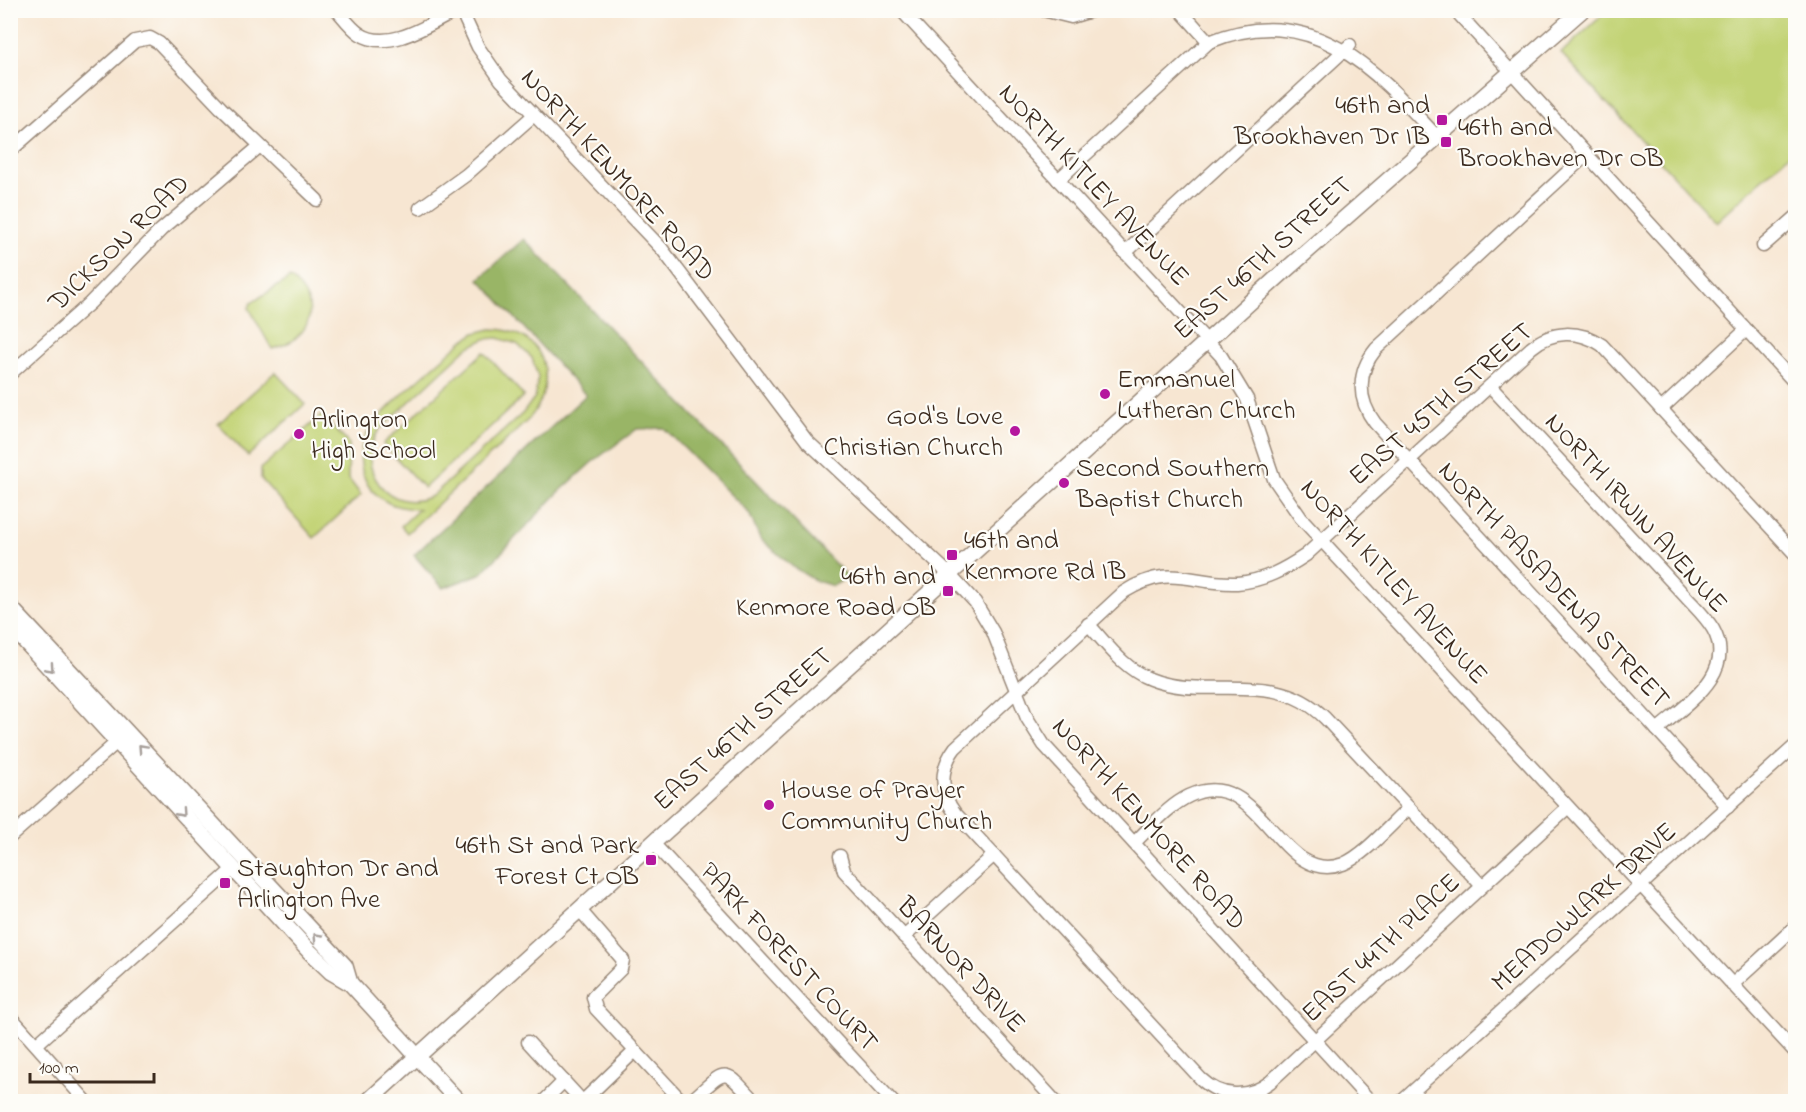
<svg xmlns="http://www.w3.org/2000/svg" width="1806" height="1112" viewBox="0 0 1806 1112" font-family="'Indie Flower',sans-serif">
	<rect width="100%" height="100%" fill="#fdfcf7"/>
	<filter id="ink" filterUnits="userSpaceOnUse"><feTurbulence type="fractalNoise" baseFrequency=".0167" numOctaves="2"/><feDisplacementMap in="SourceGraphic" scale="12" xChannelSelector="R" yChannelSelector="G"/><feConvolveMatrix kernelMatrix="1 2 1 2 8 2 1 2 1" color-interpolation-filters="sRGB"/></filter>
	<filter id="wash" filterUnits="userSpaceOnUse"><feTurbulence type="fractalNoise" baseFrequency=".008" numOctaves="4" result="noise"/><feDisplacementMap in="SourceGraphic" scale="24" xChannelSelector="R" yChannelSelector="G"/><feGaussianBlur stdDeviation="1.35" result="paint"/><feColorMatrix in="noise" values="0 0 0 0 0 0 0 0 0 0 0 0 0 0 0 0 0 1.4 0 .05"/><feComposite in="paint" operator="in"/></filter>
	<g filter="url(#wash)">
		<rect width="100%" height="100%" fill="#f7e6d2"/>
		<g fill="#c2d375" stroke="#7e7e4a" stroke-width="1.5" fill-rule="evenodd">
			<path d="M1607 11H1795V149L1716 222 1561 53Z"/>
			<path d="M290 278C324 304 311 340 272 349L249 308 251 303Z"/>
			<path d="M491 329C545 329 561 381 529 419L407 533 401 526 419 509C399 509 380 503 368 485 359 470 358 451 366 436 377 412 439 363 461 342L475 333ZM498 338 517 344 532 358 538 377 535 397 523 413 432 496C390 516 352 468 379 430L467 348 485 339Z"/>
			<path d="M484 352 524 396 424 488 383 444Z"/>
			<path d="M275 372 305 404 248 456 218 424Z"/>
			<path d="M322 415 349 444 348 478 361 495 314 538 261 479V468Z"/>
		</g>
		<path fill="#99b566" stroke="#6a7042" stroke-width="1.5" d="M524 239 848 577 833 586 814 580 793 567 760 538 749 513 664 428 637 429 591 463 557 494 482 573 443 588 414 555 586 395 479 279Z"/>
	</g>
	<g filter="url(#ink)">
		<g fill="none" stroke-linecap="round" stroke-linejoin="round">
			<g stroke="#998878" stroke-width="15">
				<g id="minor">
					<path d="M337 10C344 18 351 28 360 34 389 53 431 23 458 10"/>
					<path d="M461 10 478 47 501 80 662 249 807 441 949 574 975 602 993 632 1027 718 1044 745 1371 1102"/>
					<path d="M901 10 1221 356 1247 399 1274 479 1301 518 1796 1053"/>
					<path d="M1043 10 1071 17 1094 10"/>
					<path d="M1180 10 1209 42"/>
					<path d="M1455 10 1796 384"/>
					<path d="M10 151 135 41 150 38 159 43 221 108 317 200"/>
					<path d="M1585 156 1376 349C1357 372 1357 399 1375 423L1728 807"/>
					<path d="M1058 180 1209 42C1312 0 1374 68 1437 137"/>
					<path d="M420 208 466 175 534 115"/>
					<path d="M1763 246 1796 217"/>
					<path d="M1125 253 1350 45"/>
					<path d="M10 374 90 303 161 230 260 146"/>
					<path d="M1490 386 1686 597C1695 607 1706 617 1713 629 1738 673 1685 705 1657 730"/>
					<path d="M1661 409 1746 330"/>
					<path d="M1088 624C1107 644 1124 669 1150 679 1207 702 1273 666 1325 718L1482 886"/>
					<path d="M1568 807 1270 1082C1248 1099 1221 1098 1201 1079L955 813C939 792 940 768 955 748L1124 592C1172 562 1190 585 1237 583 1264 581 1285 569 1306 555L1531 348C1552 330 1579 330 1602 345L1796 555"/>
					<path d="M10 837 117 742"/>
					<path d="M653 843 893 1102"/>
					<path d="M1134 843C1151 827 1168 806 1189 796 1260 762 1279 888 1343 864 1365 855 1391 824 1409 808"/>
					<path d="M840 856 844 871 1056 1102"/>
					<path d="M579 909 623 960 621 969 593 997 596 1009 681 1100H692C727 1069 722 1065 755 1102"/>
					<path d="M904 937 994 855"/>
					<path d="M1732 985 1796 926"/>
					<path d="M10 1016 87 1102"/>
					<path d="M528 1042 583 1102"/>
					<path d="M37 1044 233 869"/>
					<path d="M583 1101 635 1051"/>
					<path d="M543 1102 564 1081"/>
					<path d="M1401 1102 1796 745"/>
				</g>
			</g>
			<g stroke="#998878" stroke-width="18">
				<g id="major">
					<path d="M10 607 345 966 350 983"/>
					<path d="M10 625 309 951 331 972 350 983 459 1102"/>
					<path d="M367 1102 1280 275 1582 10"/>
				</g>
			</g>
			<use href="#minor" stroke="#fff" stroke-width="12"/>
			<use href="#major" stroke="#fff" stroke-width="15"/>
		</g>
		<defs><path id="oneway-chevron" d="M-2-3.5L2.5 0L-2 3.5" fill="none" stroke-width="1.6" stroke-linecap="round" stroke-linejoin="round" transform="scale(1.5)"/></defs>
		<g stroke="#a79f9a">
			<use href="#oneway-chevron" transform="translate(50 668) rotate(48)"/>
			<use href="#oneway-chevron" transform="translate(142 748) rotate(-133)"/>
			<use href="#oneway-chevron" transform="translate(181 813) rotate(48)"/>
			<use href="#oneway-chevron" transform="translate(317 937) rotate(-133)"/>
		</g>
	</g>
	<g fill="#b5179e" stroke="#fdfcf7" stroke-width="2">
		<rect x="1436" y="114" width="12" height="12" rx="3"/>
		<rect x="1440" y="136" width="12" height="12" rx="3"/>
		<circle cx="1105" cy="394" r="6"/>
		<circle cx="1015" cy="431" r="6"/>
		<circle cx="299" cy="434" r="6"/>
		<circle cx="1064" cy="483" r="6"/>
		<rect x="946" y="549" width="12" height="12" rx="3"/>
		<rect x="942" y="585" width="12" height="12" rx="3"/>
		<circle cx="769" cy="805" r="6"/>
		<rect x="645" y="854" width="12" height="12" rx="3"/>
		<rect x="219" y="877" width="12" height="12" rx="3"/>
	</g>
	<g text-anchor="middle" stroke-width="4.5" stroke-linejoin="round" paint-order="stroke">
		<g font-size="27" fill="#3b2a1e" stroke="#fdfcf7" text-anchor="start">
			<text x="1430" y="113" text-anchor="end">46th and<tspan x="1430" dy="31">Brookhaven Dr IB</tspan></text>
			<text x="1458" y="135">46th and<tspan x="1458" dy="31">Brookhaven Dr OB</tspan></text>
			<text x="1117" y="387">Emmanuel<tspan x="1117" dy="31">Lutheran Church</tspan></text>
			<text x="1003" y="424" text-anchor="end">God's Love<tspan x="1003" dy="31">Christian Church</tspan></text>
			<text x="311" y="427">Arlington<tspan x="311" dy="31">High School</tspan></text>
			<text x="1076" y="476">Second Southern<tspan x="1076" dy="31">Baptist Church</tspan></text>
			<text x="964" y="548">46th and<tspan x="964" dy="31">Kenmore Rd IB</tspan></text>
			<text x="936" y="584" text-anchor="end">46th and<tspan x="936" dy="31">Kenmore Road OB</tspan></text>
			<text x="781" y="798">House of Prayer<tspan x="781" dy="31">Community Church</tspan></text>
			<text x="639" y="853" text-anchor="end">46th St and Park<tspan x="639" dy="31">Forest Ct OB</tspan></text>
			<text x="237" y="876">Staughton Dr and<tspan x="237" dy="31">Arlington Ave</tspan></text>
		</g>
		<g font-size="27" fill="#3b2a1e" stroke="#fdfcf7">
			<text transform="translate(619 174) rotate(48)" y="9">NORTH KENMORE ROAD</text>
			<text transform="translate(1095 184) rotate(47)" y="9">NORTH KITLEY AVENUE</text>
			<text transform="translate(118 242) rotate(-44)" y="9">DICKSON ROAD</text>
			<text transform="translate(1262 257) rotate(-42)" y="9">EAST 46TH STREET</text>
			<text transform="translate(1440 403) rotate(-41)" y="9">EAST 45TH STREET</text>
			<text transform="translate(1637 512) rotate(48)" y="9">NORTH IRWIN AVENUE</text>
			<text transform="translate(1395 581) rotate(48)" y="9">NORTH KITLEY AVENUE</text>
			<text transform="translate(1555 584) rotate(47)" y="9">NORTH PASADENA STREET</text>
			<text transform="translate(742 728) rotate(-42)" y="9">EAST 46TH STREET</text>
			<text transform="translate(1150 823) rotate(48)" y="9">NORTH KENMORE ROAD</text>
			<text transform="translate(1583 906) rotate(-42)" y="9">MEADOWLARK DRIVE</text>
			<text transform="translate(1380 947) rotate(-43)" y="9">EAST 44TH PLACE</text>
			<text transform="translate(790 956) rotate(47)" y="9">PARK FOREST COURT</text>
			<text transform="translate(962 964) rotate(47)" y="9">BARNOR DRIVE</text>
		</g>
	</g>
	<rect width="1806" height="1112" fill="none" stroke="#fdfcf7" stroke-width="36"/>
	<path d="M30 1073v9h124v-9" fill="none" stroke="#3b2a1e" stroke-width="3"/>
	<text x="39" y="1073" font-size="18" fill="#3b2a1e" stroke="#fdfcf7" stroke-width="4.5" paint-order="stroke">100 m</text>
</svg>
